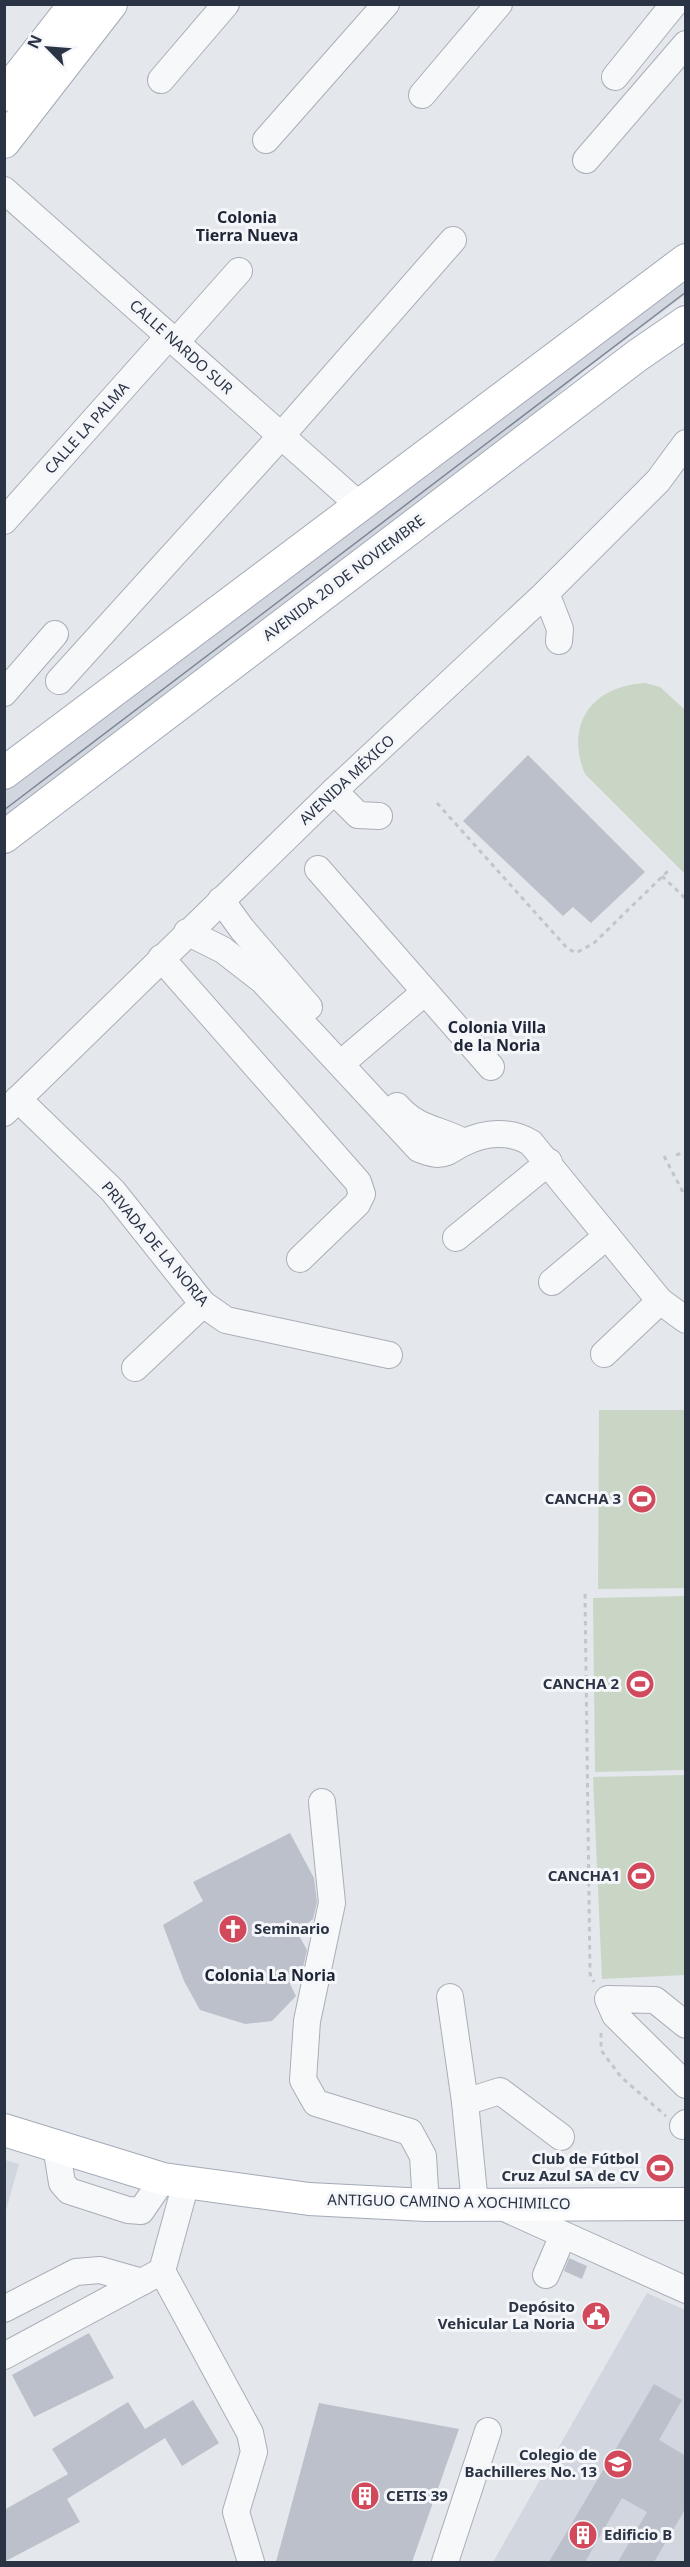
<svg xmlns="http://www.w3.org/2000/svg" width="690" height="2567" viewBox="0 0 690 2567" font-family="'Noto Sans',sans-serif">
	<rect width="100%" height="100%" fill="#e4e7ec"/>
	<g fill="#d2d6de">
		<path d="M685 275V295L581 373 526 422 5 819V791Z"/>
		<path d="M5 2160 19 2164 5 2214H4Z"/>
		<path d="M647 2293 685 2310V2562H493Z"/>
	</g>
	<g fill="#c9d6c5">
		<path d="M645 683 660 687 685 710V874L585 774C564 723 593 686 645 683Z"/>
		<path d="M599 1410H685V1588L598 1589Z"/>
		<path d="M685 1596V1770L595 1772 593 1598Z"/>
		<path d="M685 1775V1975L602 1979 593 1777Z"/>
	</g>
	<g fill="#bbc0ca">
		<path d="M528 755 645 872 591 923 573 907 563 916 463 821Z"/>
		<path d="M290 1833 314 1878 317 1902 313 1919 297 1932 307 1950 302 1972 290 1984 296 1996 272 2021 245 2024 200 2010 184 1981 163 1925 203 1901 193 1882Z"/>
		<path d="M569 2258 587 2266 582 2279 564 2271Z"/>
		<path d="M89 2333 114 2378 34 2417 12 2375Z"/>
		<path d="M654 2384 682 2400 659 2440 686 2456V2508L654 2562H618L647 2512 622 2498 585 2562H549Z"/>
		<path d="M193 2400 219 2443 182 2466 165 2438 67 2499 80 2522 4 2562V2510L68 2474 52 2449 128 2402 145 2429Z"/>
		<path d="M319 2403 459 2429 412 2562H276Z"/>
	</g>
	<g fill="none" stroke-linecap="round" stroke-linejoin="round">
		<g stroke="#a9aeb7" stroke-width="28">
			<g id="minor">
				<path d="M615 77 674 4"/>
				<path d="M161 80 226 4"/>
				<path d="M422 95 499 4"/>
				<path d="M266 140 386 4"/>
				<path d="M586 160 686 44"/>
				<path d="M4 190 358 504"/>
				<path d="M176 342 239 271"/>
				<path d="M4 521 169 336"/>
				<path d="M546 593 560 629 559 641"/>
				<path d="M59 681 281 436 453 240"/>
				<path d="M4 693 55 634"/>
				<path d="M334 791 358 815 379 816"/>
				<path d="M318 869 491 1067"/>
				<path d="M221 900 242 929 309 1007"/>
				<path d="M187 932 223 950 263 981 419 1149C425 1151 432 1154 438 1154 448 1154 454 1147 463 1143 485 1132 511 1130 531 1143L660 1301 686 1320"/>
				<path d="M161 958 358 1182 362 1194 357 1204 300 1259"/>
				<path d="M351 1055 425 992"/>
				<path d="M18 1099 113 1191 203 1304 226 1320 389 1355"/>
				<path d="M397 1106C418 1130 438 1128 464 1142"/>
				<path d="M4 1113 334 791 546 593 658 481 686 443"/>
				<path d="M456 1238 549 1162"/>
				<path d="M552 1282 607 1236"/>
				<path d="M604 1354 660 1301"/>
				<path d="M135 1368 203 1304"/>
				<path d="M322 1802 332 1903 307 2021 303 2080 316 2103 410 2132 423 2156 426 2205"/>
				<path d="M450 1997 465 2102 475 2204"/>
				<path d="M686 2025 655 2000 608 1999 615 2015 686 2085"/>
				<path d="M465 2102 500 2091 561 2137"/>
				<path d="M683 2126 686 2123"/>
				<path d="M56 2146 62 2183 69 2191 128 2210 141 2211 163 2179"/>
				<path d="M500 2206 686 2290"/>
				<path d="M162 2271 186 2183"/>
				<path d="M546 2275 563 2235"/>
				<path d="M4 2309 76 2272 100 2270 142 2282"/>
				<path d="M4 2356 162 2271 250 2433 254 2452 236 2512 251 2562"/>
				<path d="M445 2562 488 2431"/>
			</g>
		</g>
		<g stroke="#a3abb8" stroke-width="34">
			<g id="major">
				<path d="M4 95 75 4"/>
				<path d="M4 142 111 4"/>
				<path d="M4 773 686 260"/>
				<path d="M4 837 638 355 686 322"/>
				<path d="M4 2130 163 2179 309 2199 426 2205 686 2204"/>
			</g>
		</g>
		<g stroke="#c2c5cb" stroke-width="3" stroke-dasharray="4.5 4.5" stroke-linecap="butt">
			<path d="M437 803 567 948 576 953 594 943 670 869"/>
			<path d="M662 876 686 899"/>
			<path d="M676 1155 686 1152"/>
			<path d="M664 1156 686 1198"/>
			<path d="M585 1594 590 1974 594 1982"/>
			<path d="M601 2033V2050L621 2077 666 2116"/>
		</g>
		<use href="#minor" stroke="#f7f8fa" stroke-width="26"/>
		<use href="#major" stroke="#fff" stroke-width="32"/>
		<path stroke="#7d8696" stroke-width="1.5" d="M4 810 686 292"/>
	</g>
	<defs>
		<g id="stadium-disc" transform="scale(1.5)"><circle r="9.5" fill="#d1495b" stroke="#f4f6f9"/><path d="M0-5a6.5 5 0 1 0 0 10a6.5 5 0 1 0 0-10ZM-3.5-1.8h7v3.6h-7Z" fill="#fff"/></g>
		<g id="church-disc" transform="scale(1.5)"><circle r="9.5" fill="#d1495b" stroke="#f4f6f9"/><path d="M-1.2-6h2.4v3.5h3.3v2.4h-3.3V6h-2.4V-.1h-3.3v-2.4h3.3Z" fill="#fff"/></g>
		<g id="civic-disc" transform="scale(1.5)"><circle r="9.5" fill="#d1495b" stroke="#f4f6f9"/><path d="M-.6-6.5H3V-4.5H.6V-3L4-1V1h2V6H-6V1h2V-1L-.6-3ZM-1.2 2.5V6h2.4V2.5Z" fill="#fff"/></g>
		<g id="school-disc" transform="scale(1.5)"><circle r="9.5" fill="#d1495b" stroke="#f4f6f9"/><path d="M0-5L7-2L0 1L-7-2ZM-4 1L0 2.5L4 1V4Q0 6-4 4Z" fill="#fff"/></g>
		<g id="building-disc" transform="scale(1.5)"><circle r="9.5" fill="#d1495b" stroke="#f4f6f9"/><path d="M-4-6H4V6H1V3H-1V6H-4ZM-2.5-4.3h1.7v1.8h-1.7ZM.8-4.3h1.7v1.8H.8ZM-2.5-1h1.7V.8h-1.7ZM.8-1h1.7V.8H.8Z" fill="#fff"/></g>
	</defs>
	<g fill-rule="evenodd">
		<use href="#stadium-disc" x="642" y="1499"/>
		<use href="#stadium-disc" x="640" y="1684"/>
		<use href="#stadium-disc" x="641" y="1876"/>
		<use href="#church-disc" x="233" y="1929"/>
		<use href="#stadium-disc" x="660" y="2168"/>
		<use href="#civic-disc" x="596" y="2316"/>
		<use href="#school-disc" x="618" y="2464"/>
		<use href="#building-disc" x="365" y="2496"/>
		<use href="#building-disc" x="583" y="2535"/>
	</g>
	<g text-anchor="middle" stroke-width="6" stroke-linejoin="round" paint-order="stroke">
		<g font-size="15" fill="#2b3445" stroke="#f4f6f9">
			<text transform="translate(181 347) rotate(42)" y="5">CALLE NARDO SUR</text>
			<text transform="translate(87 428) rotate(-48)" y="5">CALLE LA PALMA</text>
			<text transform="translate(344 578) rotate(-37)" y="5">AVENIDA 20 DE NOVIEMBRE</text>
			<text transform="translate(347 780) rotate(-43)" y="5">AVENIDA MÉXICO</text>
			<text transform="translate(155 1244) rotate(50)" y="5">PRIVADA DE LA NORIA</text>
			<text transform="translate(449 2202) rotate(1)" y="5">ANTIGUO CAMINO A XOCHIMILCO</text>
		</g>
		<g font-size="15" font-weight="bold" fill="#2b3445" stroke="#f4f6f9" text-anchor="end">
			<text x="621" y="1504">CANCHA 3</text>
			<text x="619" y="1689">CANCHA 2</text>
			<text x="620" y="1881">CANCHA1</text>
			<text x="254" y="1934" text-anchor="start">Seminario</text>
			<text x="639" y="2164">Club de Fútbol<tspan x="639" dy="17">Cruz Azul SA de CV</tspan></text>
			<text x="575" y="2312">Depósito<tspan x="575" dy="17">Vehicular La Noria</tspan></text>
			<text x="597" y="2460">Colegio de<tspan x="597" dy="17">Bachilleres No. 13</tspan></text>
			<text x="386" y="2501" text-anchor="start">CETIS 39</text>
			<text x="604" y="2540" text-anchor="start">Edificio B</text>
		</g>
		<g font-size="16" font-weight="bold" fill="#1d2536" stroke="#f4f6f9">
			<text x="247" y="223">Colonia<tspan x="247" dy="18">Tierra Nueva</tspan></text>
			<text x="497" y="1033">Colonia Villa<tspan x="497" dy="18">de la Noria</tspan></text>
			<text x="270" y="1981">Colonia La Noria</text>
		</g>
	</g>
	<rect width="690" height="2567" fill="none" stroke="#2b3445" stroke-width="12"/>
	<g transform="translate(48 48) rotate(295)" stroke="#f4f6f9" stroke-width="4.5" paint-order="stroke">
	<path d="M0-4.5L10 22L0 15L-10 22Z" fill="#2b3445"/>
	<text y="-9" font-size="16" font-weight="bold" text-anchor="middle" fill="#2b3445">N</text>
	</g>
</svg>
